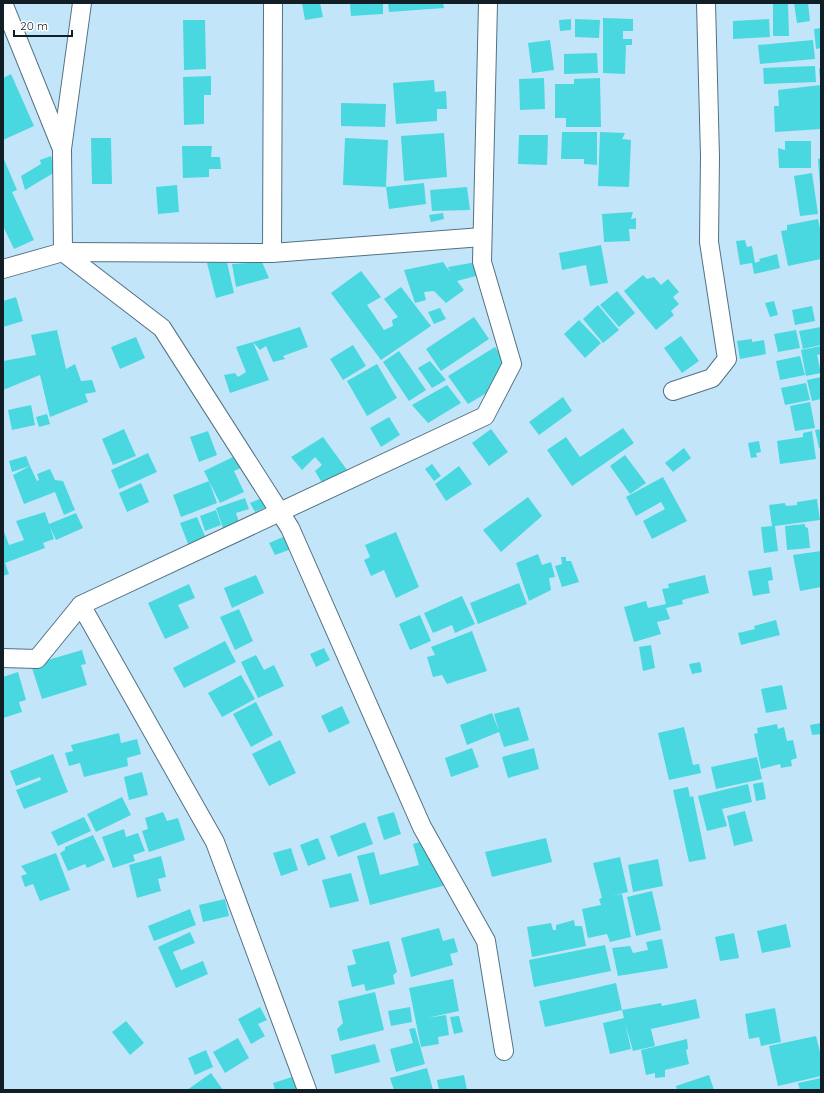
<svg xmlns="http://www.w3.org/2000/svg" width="824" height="1093" viewBox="0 0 824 1093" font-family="Quicksand,sans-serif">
	<rect width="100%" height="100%" fill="#c3e5f9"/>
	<g fill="#49d8e0">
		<path d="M302 3H320L323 17 305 20Z"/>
		<path d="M350 3H383V14L351 16Z"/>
		<path d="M388 3H443L444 8 389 12Z"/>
		<path d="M773 3H788L789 36H773Z"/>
		<path d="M794 3H808L810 21 797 23Z"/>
		<path d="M603 18 633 19V31H623V39H632V45H626L625 74 603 73Z"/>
		<path d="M571 19V30L560 31 559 20Z"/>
		<path d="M575 19 600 20 599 38 575 37Z"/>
		<path d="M769 19 770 37 733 39V21Z"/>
		<path d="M183 20H205L206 69 184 70Z"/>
		<path d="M821 28V48L816 49 814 29Z"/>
		<path d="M550 40 554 70 532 73 528 43Z"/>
		<path d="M813 40 815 59 760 64 758 45Z"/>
		<path d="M597 53 598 73 564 74V54Z"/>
		<path d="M815 66 816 82 764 84 763 68Z"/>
		<path d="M821 68V79H820L819 69Z"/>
		<path d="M11 74 34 126 3 140V78Z"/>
		<path d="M211 76V95H204V124L184 125 183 77Z"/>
		<path d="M544 78 545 109 520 110 519 79Z"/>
		<path d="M600 78 601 127H566V118H555V84H574V79Z"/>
		<path d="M434 80 435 92 446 91 447 109H437V121L396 124 393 83Z"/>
		<path d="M821 85V129L775 132 774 106H779L778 90Z"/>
		<path d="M341 103 386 104 385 127 341 126Z"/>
		<path d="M562 132H597V165L584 164V159H561Z"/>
		<path d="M600 132 625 133 622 139 631 140 629 187 598 186Z"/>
		<path d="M444 133 447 177 404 181 401 136Z"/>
		<path d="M519 135H548L547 165 518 164Z"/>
		<path d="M91 138H111L112 184H92Z"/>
		<path d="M345 138 388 140 386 187 343 185Z"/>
		<path d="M785 141H811V168H779L778 148 785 150Z"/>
		<path d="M182 146H212L211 157H220L221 169H209V177L183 178Z"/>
		<path d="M51 156 55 172 25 190 21 176 41 164 40 160Z"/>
		<path d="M3 157 17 190 12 192 34 240 14 249 3 226Z"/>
		<path d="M821 158V174H819L818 159Z"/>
		<path d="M812 173 818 214 800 216 794 176Z"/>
		<path d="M819 174H821V185H820Z"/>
		<path d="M424 183 426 204 389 209 386 187Z"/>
		<path d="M177 185 179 212 158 214 156 187Z"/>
		<path d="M467 187 470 210 432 211 430 190Z"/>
		<path d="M633 212 631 219 636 218V229H629L630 241 604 242 602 214Z"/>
		<path d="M443 213 444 219 431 222 429 215Z"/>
		<path d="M818 219 821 233V259L788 266 781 231 787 230V225Z"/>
		<path d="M745 240 747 247 752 246 755 263 760 261 759 259 777 254 780 268 754 274 752 263 740 265 736 241Z"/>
		<path d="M601 245 608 283 590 286 586 265 562 270 559 253Z"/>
		<path d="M226 258 234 293 216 298 207 263Z"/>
		<path d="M262 262 269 278 236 287 232 264Z"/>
		<path d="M443 262 450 272 448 267 476 262 480 275 457 281 464 290 446 303 434 291 424 292 426 300 415 303 404 270Z"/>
		<path d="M361 271 381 297 367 305 384 330 393 326 392 320 398 317 384 299 401 287 431 326 381 360 331 293Z"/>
		<path d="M643 275 647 279 654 277 661 285 668 279 679 292 673 297 679 304 671 311 674 315 656 330 624 291Z"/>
		<path d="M617 291 635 313 619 327 600 305Z"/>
		<path d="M16 297 23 321 3 327V301Z"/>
		<path d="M774 301 778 315 770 317 765 303Z"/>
		<path d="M598 305 619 330 603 343 583 319Z"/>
		<path d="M812 306 815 321 795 325 792 310Z"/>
		<path d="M440 308 446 319 434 324 428 312Z"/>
		<path d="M474 317 489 339 441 371 426 349Z"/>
		<path d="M579 320 601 343 585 358 564 334Z"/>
		<path d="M300 327 308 347 283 356 285 359 273 362 266 346 260 350 253 342Z"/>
		<path d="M821 327V345L803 349 799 331Z"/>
		<path d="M57 330 66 369 75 364 81 381 92 380 96 392 85 394 88 402 50 417 40 375 3 390V361L36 355 31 335Z"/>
		<path d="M796 330 800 348 778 352 774 334Z"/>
		<path d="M681 336 699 361 682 373 664 348Z"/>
		<path d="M136 337 145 358 120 369 111 347Z"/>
		<path d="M752 339V342L764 340 766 354 740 359 737 341Z"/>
		<path d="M253 342 269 380 230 393 224 375 235 373 238 377 246 372 236 347Z"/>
		<path d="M353 345 366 366 343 380 330 359Z"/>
		<path d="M821 346V354L817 355 821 373 806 376 801 350Z"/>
		<path d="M495 347 515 376 468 404 448 376Z"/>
		<path d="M399 351 426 390 409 401 383 362Z"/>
		<path d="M800 356 805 375 780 380 776 361Z"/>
		<path d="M430 361 446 380 432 388 418 368Z"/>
		<path d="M377 364 397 398 367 416 347 381Z"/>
		<path d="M821 377V399L812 401 807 380Z"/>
		<path d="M806 383 810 400 785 405 781 388Z"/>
		<path d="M447 385 461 403 428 423 412 405Z"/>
		<path d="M563 397 572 411 539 435 529 422Z"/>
		<path d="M810 402 815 428 795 431 790 406Z"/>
		<path d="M31 405 35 425 12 430 8 410Z"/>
		<path d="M47 414 50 424 39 427 36 417Z"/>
		<path d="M389 417 400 435 381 447 370 428Z"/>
		<path d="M623 428 634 443 572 486 547 450 566 437 580 457Z"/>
		<path d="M124 429 136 456 113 465 102 439Z"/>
		<path d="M491 429 508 452 489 466 472 443Z"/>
		<path d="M821 429V448H819L815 430Z"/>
		<path d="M208 431 217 455 199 462 190 437Z"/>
		<path d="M812 431 816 459 780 464 777 441 803 437V433Z"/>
		<path d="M323 437 350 474 325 488 315 471 322 465 315 457 302 470 291 457Z"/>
		<path d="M759 441 761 452 756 453 757 457 751 458 748 443Z"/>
		<path d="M684 448 691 458 673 472 665 463Z"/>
		<path d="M148 453 157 472 119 489 111 470Z"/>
		<path d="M625 455 646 483 630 494 610 466Z"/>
		<path d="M26 456 30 466 12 472 9 461Z"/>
		<path d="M235 456 241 468 234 471 244 492 220 503 204 471Z"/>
		<path d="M432 464 441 476 434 481 425 469Z"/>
		<path d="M30 466 37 481 39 480 37 474 50 469 55 480 63 481 75 510 64 515 55 492 24 504 13 475Z"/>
		<path d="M459 466 472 484 446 501 435 484Z"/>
		<path d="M663 477 687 521 652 539 643 521 665 509 661 502 636 516 626 497Z"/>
		<path d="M209 481 217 503 181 517 173 495Z"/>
		<path d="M141 483 149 502 127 512 119 493Z"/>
		<path d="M528 497 542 516 501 552 483 530Z"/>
		<path d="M245 498 249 509 236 513 241 528 225 534 216 508Z"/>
		<path d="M262 498 266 507 255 512 250 503Z"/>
		<path d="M817 499 820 520 775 526 778 551 764 553 761 527 772 526 769 505 785 503 786 506 797 505V502Z"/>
		<path d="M216 510 221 525 205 531 200 516Z"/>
		<path d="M45 512 49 524 76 513 83 528 56 540 50 527 54 539 43 543 45 548 5 563 9 574 3 576V529L9 545 24 540 16 521Z"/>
		<path d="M197 517 208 543 190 549 180 523Z"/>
		<path d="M805 524V527L808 528 810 548 787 550 785 526Z"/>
		<path d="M396 532 419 587 396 598 384 570 371 576 364 560 370 557 365 545Z"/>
		<path d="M288 535 294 548 275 555 269 543Z"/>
		<path d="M821 551V587L800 591 793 555Z"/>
		<path d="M538 554 542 565 551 562 555 577 549 578 551 590 529 601 516 563Z"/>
		<path d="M561 557H566V561H571L579 582 562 587 555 566 562 564Z"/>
		<path d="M771 567 773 580 768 581 770 593 753 596 748 571Z"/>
		<path d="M256 575 264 593 232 608 224 588Z"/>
		<path d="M705 575 709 593 682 600 683 604 666 608 670 619 657 622 661 634 634 642 624 607 646 601 648 608 666 604 662 589 669 588 668 584Z"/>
		<path d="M519 583 527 604 478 624 470 603Z"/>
		<path d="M189 584 195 598 178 605 189 628 165 639 148 603Z"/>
		<path d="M462 596 475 624 455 633 452 625 433 633 424 613Z"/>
		<path d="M239 609 253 641 235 650 220 617Z"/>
		<path d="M420 615 431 641 410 650 399 624Z"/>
		<path d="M776 620 780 635 741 645 738 633 755 629 754 626Z"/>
		<path d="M472 631 487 671 447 684 442 675 433 677 427 657 435 655 431 647Z"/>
		<path d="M225 641 236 662 184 688 173 668Z"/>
		<path d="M651 645 655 668 643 671 639 647Z"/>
		<path d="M324 648 330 660 316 667 310 654Z"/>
		<path d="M82 650 86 664 81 665 87 685 42 699 31 665Z"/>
		<path d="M256 655 264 670 274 665 284 686 258 698 241 662Z"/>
		<path d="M700 662 702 672 692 674 689 664Z"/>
		<path d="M18 672 26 700 19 702 22 712 3 718V677Z"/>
		<path d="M241 675 255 699 222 717 208 693Z"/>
		<path d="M782 685 787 709 766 713 761 689Z"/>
		<path d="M256 702 273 735 251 747 233 714Z"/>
		<path d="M342 706 350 723 329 733 321 716Z"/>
		<path d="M519 707 529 740 504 747 499 732 467 745 460 725 492 713 499 731 494 714Z"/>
		<path d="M821 723V734L812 735 810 725Z"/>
		<path d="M777 724 778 729 784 727 787 741 793 740 797 758 791 760 792 766 781 768 780 764 761 769 754 734 758 733 757 728Z"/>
		<path d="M684 727 693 765 699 764 701 773 669 780 658 733Z"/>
		<path d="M119 733 121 743 137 739 141 754 127 758 128 766 84 777 80 763 69 766 65 753 73 751 71 745Z"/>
		<path d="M280 740 296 773 269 786 252 754Z"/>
		<path d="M472 748 479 767 451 777 445 758Z"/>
		<path d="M534 748 539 769 508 778 502 757Z"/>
		<path d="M53 754 68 792 24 809 16 790 41 780 40 777 16 786 10 771Z"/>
		<path d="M757 757 762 779 716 789 711 767Z"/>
		<path d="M142 772 148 795 129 800 124 777Z"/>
		<path d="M763 782 766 799 756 801 753 784Z"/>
		<path d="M748 784 752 802 722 809 727 826 707 831 698 796Z"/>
		<path d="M688 787 690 797 693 796 706 859 689 862 673 790Z"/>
		<path d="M122 797 131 815 96 832 87 814Z"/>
		<path d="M745 811 753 841 734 846 727 816Z"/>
		<path d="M163 812 167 821 178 818 185 840 149 852 142 831 148 829 145 818Z"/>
		<path d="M394 812 401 834 384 840 377 817Z"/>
		<path d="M84 817 91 831 58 846 51 832Z"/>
		<path d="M365 822 373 844 338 857 330 836Z"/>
		<path d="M124 829 126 837 138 833 145 851 133 855 135 861 113 868 102 837Z"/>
		<path d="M93 835 105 860 87 868 85 864 68 871 60 853 65 850V847Z"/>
		<path d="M438 837 450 884 370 905 357 856 374 852 380 875 419 865 413 844Z"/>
		<path d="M318 838 326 859 308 866 300 845Z"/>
		<path d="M546 838 552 862 492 877 485 852Z"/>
		<path d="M291 848 298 870 281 876 273 853Z"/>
		<path d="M56 853 70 890 40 901 33 884 25 887 21 876 27 874 21 866Z"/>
		<path d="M161 856 166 877 158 879 161 891 137 898 129 865Z"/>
		<path d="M620 857 628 892 612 896 622 894 631 937 610 942 607 934 588 938 582 909 601 905 599 899 602 898 593 863Z"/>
		<path d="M658 859 663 886 633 892 628 865Z"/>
		<path d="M351 873 359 901 330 908 322 880Z"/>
		<path d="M652 891 661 930 636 936 627 897Z"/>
		<path d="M225 899 229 916 203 922 199 905Z"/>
		<path d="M190 909 196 925 154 941 148 926Z"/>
		<path d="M574 920 575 926H582L586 946 532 957 527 927 551 923 553 930H556V925Z"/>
		<path d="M786 924 791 947 762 953 757 931Z"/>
		<path d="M439 928 443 941 454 938 458 952 450 954 453 965 411 977 401 938Z"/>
		<path d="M190 932 195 943 173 952 181 970 203 961 208 974 176 988 158 947Z"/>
		<path d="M734 933 739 958 720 961 715 937Z"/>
		<path d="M662 939 668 968 618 976 612 948 630 946 633 953 648 950 646 942Z"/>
		<path d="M389 941 397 972 393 975 395 984 366 991 364 984 352 987 347 966 356 964 352 950Z"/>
		<path d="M605 945 611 971 534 987 529 960Z"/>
		<path d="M453 979 459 1011 427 1018 446 1015 449 1035 438 1037 439 1044 421 1047 409 988Z"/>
		<path d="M616 983 622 1010 545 1027 539 1001Z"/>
		<path d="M375 992 384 1030 340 1041 337 1029 343 1023 338 1001Z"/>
		<path d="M696 999 700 1018 651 1029 655 1046 633 1051 625 1023 631 1049 610 1054 603 1023 624 1018 622 1010 661 1003 662 1006Z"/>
		<path d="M260 1007 267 1020 258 1024 265 1036 251 1044 238 1019Z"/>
		<path d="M410 1007 412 1022 391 1026 388 1011Z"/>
		<path d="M775 1008 781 1042 761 1046 759 1037 749 1039 745 1014Z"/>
		<path d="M459 1016 463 1032 454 1034 450 1017Z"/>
		<path d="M126 1021 144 1043 130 1055 112 1032Z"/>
		<path d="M415 1028 425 1064 396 1072 390 1049 413 1043 409 1029Z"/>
		<path d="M816 1036 821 1056V1076L778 1086 769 1046Z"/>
		<path d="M238 1038 249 1058 225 1073 213 1052Z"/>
		<path d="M687 1039 688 1049 686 1050 689 1064 665 1070V1077L655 1078V1073L646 1075 641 1050Z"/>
		<path d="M375 1044 380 1062 335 1074 331 1055Z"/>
		<path d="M206 1050 213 1067 195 1075 188 1058Z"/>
		<path d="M427 1068 433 1090H394L390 1078Z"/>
		<path d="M211 1073 223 1090H187Z"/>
		<path d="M464 1075 467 1090H439L437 1080Z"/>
		<path d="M709 1075 714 1090H677L676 1086Z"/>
		<path d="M292 1077 297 1090H275L273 1083Z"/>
		<path d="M821 1078V1090H800L798 1083Z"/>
	</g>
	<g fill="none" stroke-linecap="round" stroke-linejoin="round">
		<g stroke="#537183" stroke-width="20">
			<g id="minor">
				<path d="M3 3 62 149"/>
				<path d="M82 3 62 149 63 252 162 328 290 528 422 827 486 941 504 1051"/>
				<path d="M272 253 273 3"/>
				<path d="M3 269 63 252 272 253 482 237"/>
				<path d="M673 391 712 378 727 359 709 242 710 157 706 3"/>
				<path d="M81 605 215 842 307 1090"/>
				<path d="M3 658 37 659 81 605 485 416 512 364 482 262 488 3"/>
			</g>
		</g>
		<use href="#minor" stroke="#fff" stroke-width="18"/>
	</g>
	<rect width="824" height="1093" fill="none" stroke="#121e25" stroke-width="8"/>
	<path d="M14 30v6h58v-6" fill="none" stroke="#121e25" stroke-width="2"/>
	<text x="20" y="30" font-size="12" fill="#121e25" stroke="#ffffff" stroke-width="3" paint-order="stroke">20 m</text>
</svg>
